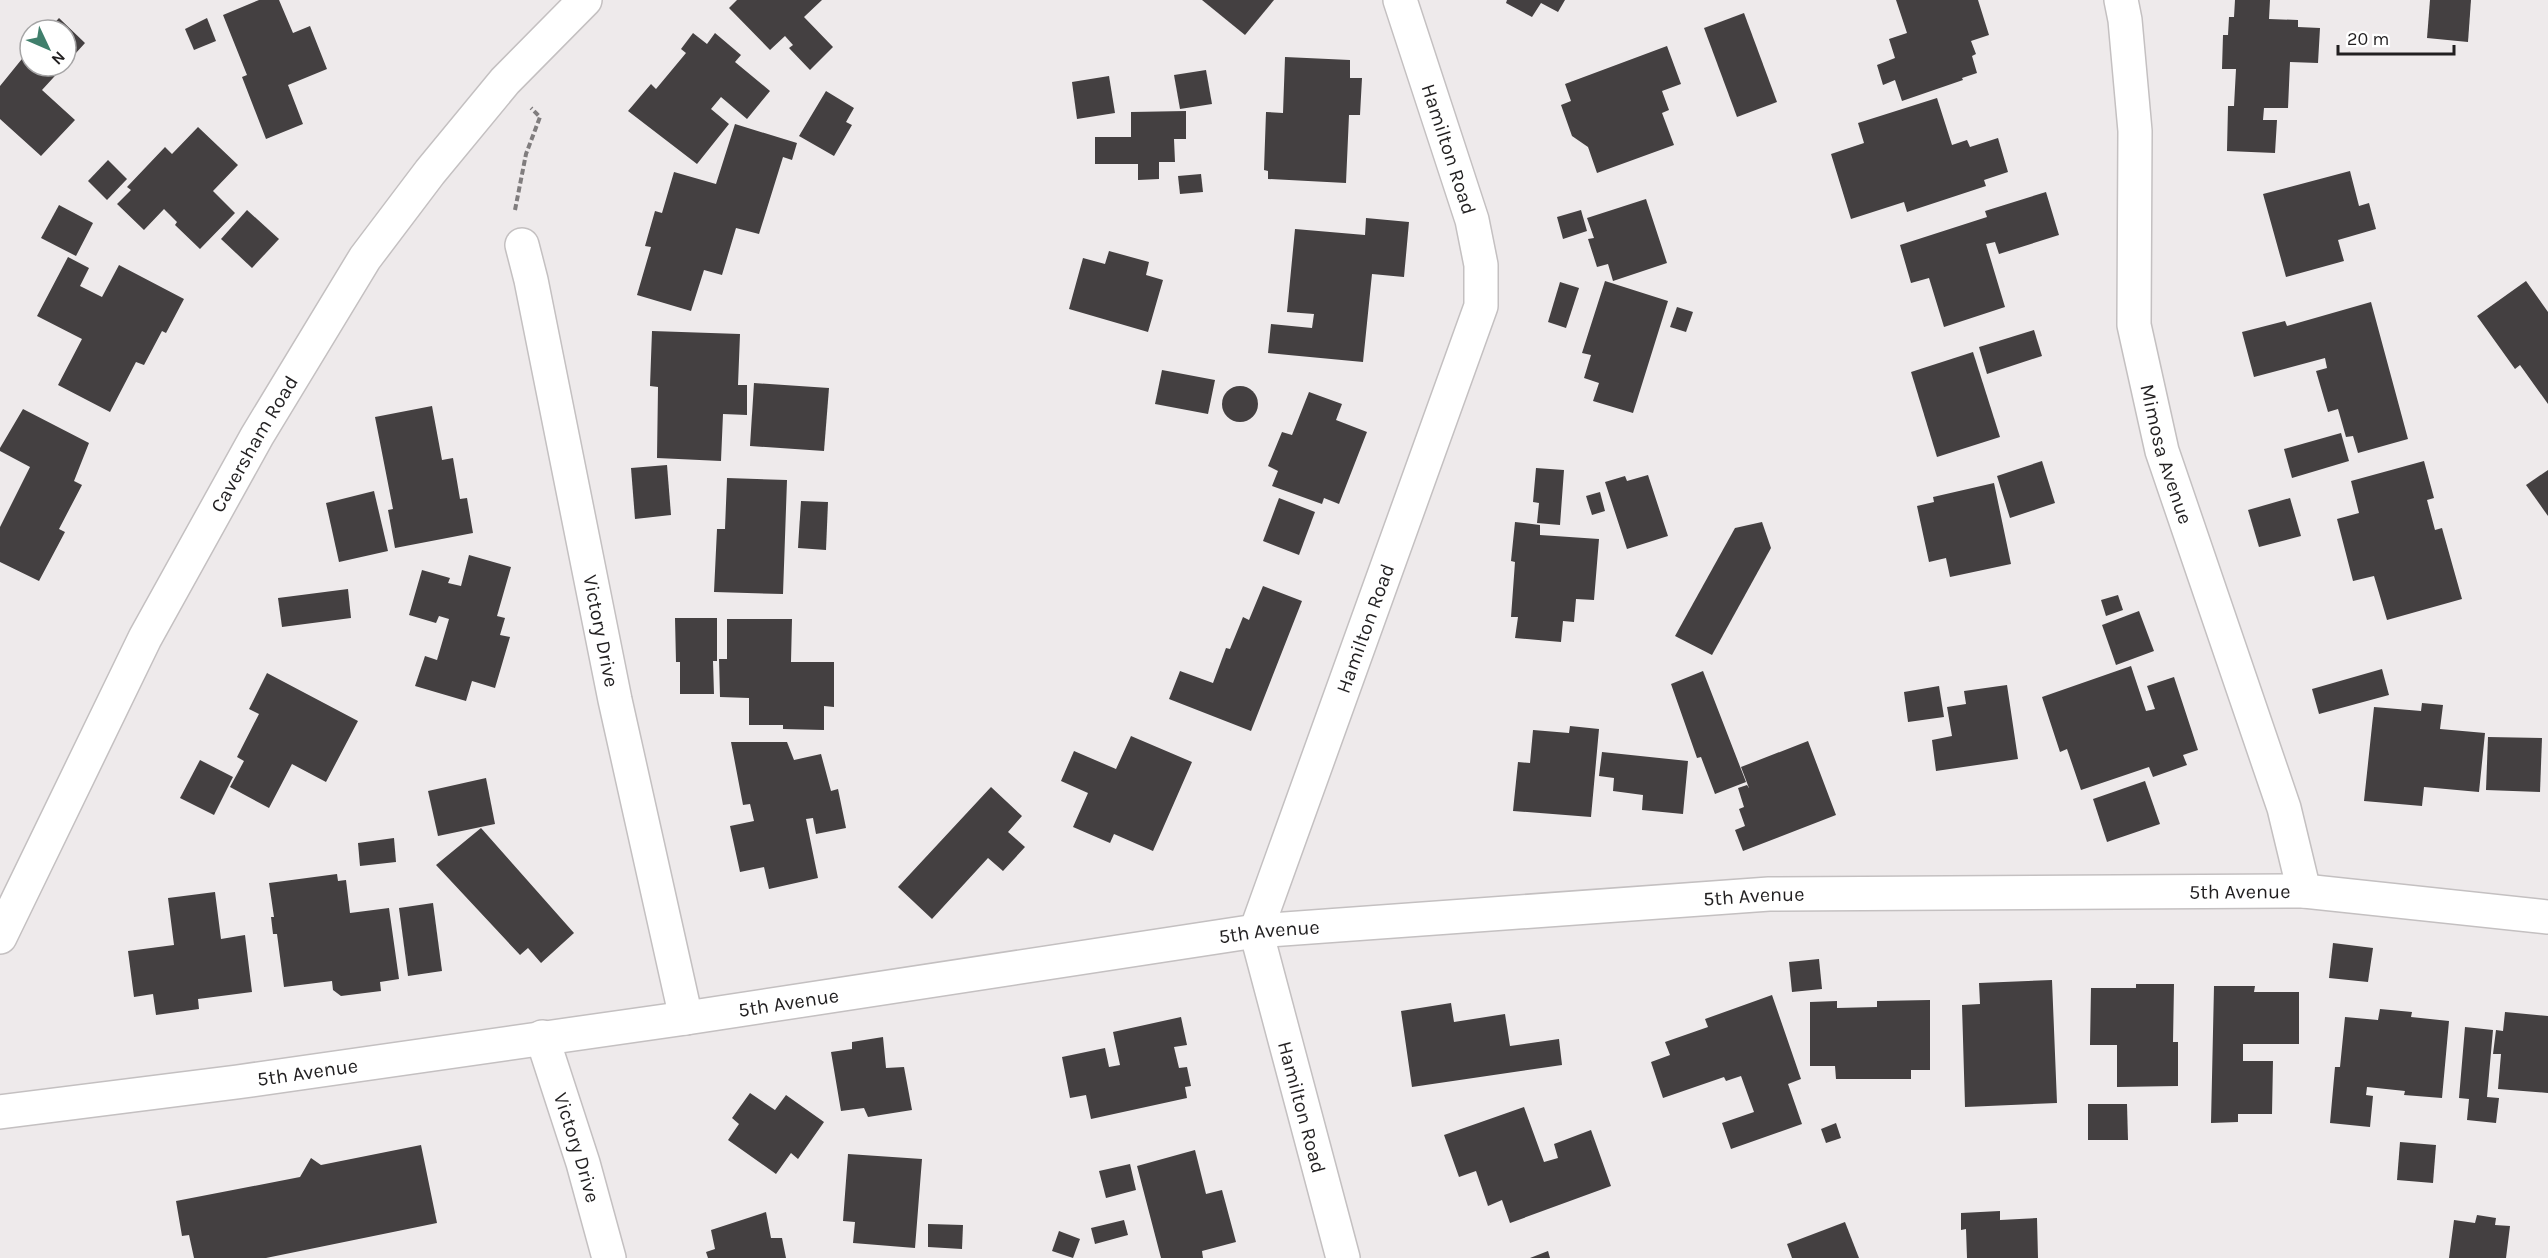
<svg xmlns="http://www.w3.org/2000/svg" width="2548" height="1258" viewBox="0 0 2548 1258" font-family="Karla,sans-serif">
	<rect width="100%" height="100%" fill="#eeeaeb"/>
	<g fill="#444041">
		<path d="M259 0H279L293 33 310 26 327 69 288 85 303 124 266 139 242 77 247 75 223 15Z"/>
		<path d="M737 0H822L804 17 833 47 810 70 789 48 793 45 785 36 770 50 729 8Z"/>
		<path d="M1202 0H1274L1245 35Z"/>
		<path d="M1507 0H1565L1558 12 1541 3 1532 17 1506 3Z"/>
		<path d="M1896 0H1978L1989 35 1971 41 1976 54 1972 56 1977 73 1962 78 1963 80 1902 101 1895 80 1883 85 1877 65 1895 58 1889 39 1907 33Z"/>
		<path d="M2235 0H2270L2269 19 2298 20V27L2320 28 2318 63 2290 62 2288 108H2264L2263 120H2277L2275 153 2227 151 2228 106H2234L2236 69H2222L2223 35H2228L2229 17H2234Z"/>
		<path d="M2430 0H2471L2468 42 2427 38Z"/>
		<path d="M1744 13 1777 102 1737 117 1704 28Z"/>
		<path d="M59 18 85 43 66 64V30H48Z"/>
		<path d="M207 18 216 41 194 50 185 29Z"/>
		<path d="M693 33 707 44 715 33 741 55 735 62 770 91 747 119 721 97 711 109 729 124 697 164 628 111 651 84 656 89 686 53 681 49Z"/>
		<path d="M1667 46 1681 84 1662 91 1669 110 1662 113 1674 145 1597 173 1588 147 1572 136 1561 105 1571 101 1565 84Z"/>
		<path d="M30 49V66H64L42 90 75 120 41 156 0 119V86Z"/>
		<path d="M1285 57 1350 60V78H1362L1360 115H1349L1346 183 1268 179V171L1264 170 1266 112 1283 113Z"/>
		<path d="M1206 70 1212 104 1180 109 1174 75Z"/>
		<path d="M1109 76 1115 113 1077 119 1072 82Z"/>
		<path d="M826 91 854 108 846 122 852 125 834 156 799 136Z"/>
		<path d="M1937 98 1952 145 1967 140 1970 147 1998 138 2008 172 1984 180 1986 186 1907 212 1904 202 1851 219 1831 154 1864 143 1858 123Z"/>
		<path d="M1186 111V139H1174L1175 162H1159V179L1138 180V164H1095V137H1131V112Z"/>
		<path d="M735 124 797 143 792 160 783 157 759 234 736 228 722 275 704 270 691 311 637 295 651 247 645 246 655 211 662 213 674 172 716 184Z"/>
		<path d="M198 127 238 165 213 191 235 213 200 249 175 225 177 222 164 209 144 230 117 204 131 190 127 187 165 147 172 154Z"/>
		<path d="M108 160 127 179 107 200 88 181Z"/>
		<path d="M2350 171 2359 206 2369 203 2376 229 2338 240 2344 261 2286 277 2263 194Z"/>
		<path d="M1201 174 1203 192 1180 194 1178 176Z"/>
		<path d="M2046 192 2059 235 1999 254 1995 242 1986 244 2005 307 1944 327 1929 278 1911 283 1900 245 1987 217 1985 211Z"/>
		<path d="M1646 199 1667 263 1613 281 1608 264 1597 267 1588 239 1594 238 1587 218Z"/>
		<path d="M59 205 93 223 76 256 41 238Z"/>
		<path d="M247 210 279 239 252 268 221 239Z"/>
		<path d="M1581 210 1587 231 1563 239 1557 217Z"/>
		<path d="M1366 218 1409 222 1404 277 1372 274 1363 362 1268 353 1271 324 1312 328 1314 314 1287 312 1295 229 1365 235Z"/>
		<path d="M1109 251 1149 262 1146 275 1163 280 1148 332 1069 309 1083 258 1105 264Z"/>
		<path d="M68 257 89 268 80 286 102 297 119 265 184 299 166 333 162 331 144 365 136 362 110 412 58 385 82 339 37 316Z"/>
		<path d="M1605 281 1668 301 1633 413 1593 401 1599 383 1584 378 1591 355 1582 353Z"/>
		<path d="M2526 281 2548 312V404L2520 365 2515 369 2477 316Z"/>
		<path d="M1560 282 1579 288 1566 328 1548 322Z"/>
		<path d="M2371 302 2408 439 2358 453 2353 436 2346 437 2338 409 2328 412 2316 371 2327 368 2325 358 2254 377 2242 332 2285 321 2287 326Z"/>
		<path d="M1677 307 1693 312 1686 332 1670 327Z"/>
		<path d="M2034 330 2042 356 1987 374 1979 347Z"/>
		<path d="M652 331 740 334 738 385H747V415L723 414 721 461 657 458 658 387 650 386Z"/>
		<path d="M1973 352 2000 437 1937 457 1911 372Z"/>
		<path d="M1162 370 1215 380 1208 414 1155 404Z"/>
		<path d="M754 383 829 388 824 451 750 446Z"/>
		<circle cx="1240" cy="404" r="18"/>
		<path d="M1309 392 1342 404 1336 420 1367 432 1339 504 1324 498 1322 504 1272 486 1278 471 1268 466 1282 432 1292 435Z"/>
		<path d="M432 406 442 460 453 458 460 499 467 498 473 533 395 548 388 510 393 509 375 417Z"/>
		<path d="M23 409 89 443 74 481 82 485 59 529 65 532 39 581 0 562V527L30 467 0 451V448Z"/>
		<path d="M2341 433 2349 461 2292 478 2284 449Z"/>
		<path d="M2042 461 2055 503 2010 518 1997 476Z"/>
		<path d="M2424 461 2434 498 2427 500 2435 530 2442 528 2462 599 2387 620 2374 576 2353 581 2337 519 2359 513 2351 481Z"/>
		<path d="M667 465 671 515 635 519 631 468Z"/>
		<path d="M1536 468 1564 470 1560 525 1537 523 1539 503 1533 502Z"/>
		<path d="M2548 470V516L2526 485Z"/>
		<path d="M1648 475 1668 536 1627 549 1605 482 1625 476 1627 481Z"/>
		<path d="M727 478 787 480 783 594 714 592 717 529H725Z"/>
		<path d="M1994 483 2011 564 1950 577 1946 558 1929 562 1917 506 1934 502 1933 497Z"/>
		<path d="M374 491 388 551 339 562 326 503Z"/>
		<path d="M1600 492 1605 511 1592 515 1586 496Z"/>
		<path d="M1279 498 1315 512 1299 555 1263 541Z"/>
		<path d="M2290 498 2301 536 2259 547 2248 510Z"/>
		<path d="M801 501 828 502 826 550 798 548Z"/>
		<path d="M1515 522 1540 525V535L1599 539 1594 600 1576 599 1574 622 1563 621 1561 642 1515 638 1518 617H1511L1515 562 1511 561Z"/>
		<path d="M1762 522 1771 548 1712 655 1675 636 1735 528Z"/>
		<path d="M469 555 511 567 497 616 505 618 500 635 510 637 495 688 472 681 466 701 415 686 425 656 437 660 449 619 439 616 436 623 409 615 422 570 450 578 448 583 461 586Z"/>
		<path d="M1263 586 1302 601 1251 731 1169 699 1180 671 1213 683 1226 648 1230 649 1243 617 1249 620Z"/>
		<path d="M348 589 351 618 282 627 278 598Z"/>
		<path d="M2118 595 2123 610 2106 616 2101 600Z"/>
		<path d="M2139 611 2154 651 2116 665 2102 625Z"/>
		<path d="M675 618H717V661H713L714 694H680V662H676Z"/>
		<path d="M727 619H792L791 662H834V707L824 706V730L783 729V725H749V698L720 697 719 659H727Z"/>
		<path d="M2131 666 2146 711 2155 709 2147 686 2174 677 2198 750 2183 755 2187 765 2153 777 2149 767 2081 790 2067 749 2060 752 2042 697Z"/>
		<path d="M2382 669 2389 695 2319 714 2312 689Z"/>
		<path d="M1703 671 1746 782 1715 794 1701 757 1697 758 1671 684Z"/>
		<path d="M267 673 358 721 326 782 292 764 269 808 230 787 244 761 237 757 259 714 249 709Z"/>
		<path d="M2007 685 2018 759 1936 771 1932 740 1952 736 1947 707 1966 704 1964 691Z"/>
		<path d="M1939 686 1944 717 1908 722 1904 692Z"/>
		<path d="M2422 703 2443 705 2440 729 2485 733 2479 792 2424 787 2422 806 2364 801 2374 707 2421 711Z"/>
		<path d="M1570 726 1599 729 1591 817 1513 811 1518 762 1530 763 1533 730 1569 733Z"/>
		<path d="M1131 736 1192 762 1153 851 1114 834 1110 843 1073 827 1088 793 1061 781 1074 751 1116 769Z"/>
		<path d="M2488 737 2542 738 2540 792 2486 790Z"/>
		<path d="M1808 741 1836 815 1743 851 1735 830 1745 826 1739 809 1744 807 1738 788 1747 785 1749 788 1741 767Z"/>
		<path d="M731 742H787L794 760 821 754 831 791 838 789 846 828 816 834 813 818 806 819 818 878 769 889 764 867 740 872 730 826 754 821 750 804 743 805Z"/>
		<path d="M1602 752 1688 761 1683 814 1642 810 1643 795 1613 791 1614 778 1599 776Z"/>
		<path d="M200 760 233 777 214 815 180 798Z"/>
		<path d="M486 778 495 824 438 836 428 791Z"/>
		<path d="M2145 781 2160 824 2107 842 2093 799Z"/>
		<path d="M991 787 1022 816 1008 832 1025 847 1003 871 988 858 932 919 898 887Z"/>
		<path d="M481 828 574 933 541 963 528 948 520 955 436 865Z"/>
		<path d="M394 838 396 862 360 866 358 843Z"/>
		<path d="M337 874 338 881 346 880 350 913 389 908 399 979 380 982 381 991 341 996 333 990 332 981 284 987 277 934H273L271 917H274L269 883Z"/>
		<path d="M215 892 221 939 245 935 252 992 198 999 199 1009 156 1015 153 994 134 997 128 951 174 945 168 898Z"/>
		<path d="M433 903 442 971 408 976 399 908Z"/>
		<path d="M2333 943 2373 948 2368 982 2329 978Z"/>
		<path d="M1819 959 1822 989 1792 992 1789 962Z"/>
		<path d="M2052 980 2057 1103 1965 1107 1962 1005 1980 1004 1979 983Z"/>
		<path d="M2136 984H2174L2173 1042H2178V1086L2117 1087V1045H2090L2091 988H2136Z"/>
		<path d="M2214 986H2255L2254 992H2299V1044H2243V1061H2273L2272 1114H2238V1122L2211 1123Z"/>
		<path d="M1772 995 1801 1079 1788 1084 1802 1124 1731 1149 1722 1123 1754 1112 1741 1076 1726 1081 1724 1077 1663 1098 1651 1062 1670 1055 1665 1042 1708 1027 1705 1019Z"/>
		<path d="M1930 1000V1070H1911V1079H1836L1835 1066H1810V1002L1837 1001V1008L1877 1007V1001Z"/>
		<path d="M1451 1003 1454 1022 1505 1014 1510 1046 1559 1039 1562 1065 1412 1087 1401 1011Z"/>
		<path d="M2380 1009 2412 1012 2411 1017 2449 1021 2442 1098 2404 1095 2405 1091 2367 1087 2366 1095 2373 1096 2370 1127 2330 1123 2335 1067H2340L2345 1017 2378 1020Z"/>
		<path d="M2505 1012 2548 1016V1093L2498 1089 2501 1054H2493L2496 1030 2503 1031Z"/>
		<path d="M1181 1017 1187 1045 1174 1047 1179 1068 1187 1067 1191 1086 1185 1087 1187 1098 1091 1119 1086 1095 1070 1098 1062 1057 1105 1048 1109 1067 1120 1065 1113 1032Z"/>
		<path d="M2465 1027 2493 1030 2487 1097 2499 1098 2496 1123 2467 1120 2469 1099 2459 1098Z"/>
		<path d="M883 1037 886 1068 904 1067 912 1110 868 1117 864 1108 841 1111 831 1052 852 1049V1042Z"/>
		<path d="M750 1093 775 1110 786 1095 824 1122 798 1159 791 1153 776 1174 728 1140 739 1124 732 1118Z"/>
		<path d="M2088 1104H2127L2128 1140H2088Z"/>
		<path d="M1524 1107 1544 1162 1558 1158 1554 1144 1591 1130 1611 1186 1510 1223 1502 1200 1488 1206 1476 1171 1459 1177 1444 1135Z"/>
		<path d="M1836 1123 1841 1138 1826 1143 1821 1129Z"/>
		<path d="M2400 1142 2436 1145 2433 1183 2397 1180Z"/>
		<path d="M421 1145 437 1223 266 1258H194L189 1235 182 1236 176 1201 300 1177 311 1158 321 1165Z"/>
		<path d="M1195 1150 1206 1194 1222 1190 1236 1242 1202 1251 1203 1258H1161L1137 1166Z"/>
		<path d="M848 1154 922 1159 915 1248 853 1243 855 1222 843 1221Z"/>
		<path d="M1130 1164 1136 1190 1106 1198 1099 1171Z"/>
		<path d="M2000 1211V1220L2037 1218 2038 1258H1967L1966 1229 1961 1230V1213Z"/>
		<path d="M766 1212 771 1238H782L786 1258H708L706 1252 715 1249 711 1230Z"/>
		<path d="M2477 1215 2496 1218 2495 1225 2510 1226 2506 1258H2449L2454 1220 2475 1223Z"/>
		<path d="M1124 1220 1128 1235 1095 1244 1091 1228Z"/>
		<path d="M1845 1222 1859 1258H1792L1787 1244Z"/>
		<path d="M928 1224 963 1225 962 1249 928 1247Z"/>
		<path d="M1059 1231 1080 1239 1073 1258 1052 1251Z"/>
		<path d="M1548 1251 1550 1258H1530Z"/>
	</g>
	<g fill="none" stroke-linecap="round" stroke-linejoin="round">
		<g stroke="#c4c0c1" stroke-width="36">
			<g id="minor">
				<path id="s1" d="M2121 0 2125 20 2135 131 2134 325 2162 451 2284 808 2304 891"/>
				<path id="s2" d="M522 245 531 280 615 700 686 1018"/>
				<path id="s3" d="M0 937 145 638 257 436 365 258 430 172 505 81 585 0"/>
				<path id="s4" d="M542 1037 583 1163 609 1258"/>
				<path id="s5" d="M0 1112 237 1082 686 1018 1256 931 1769 894 2304 891 2548 917"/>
				<path id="s6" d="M1343 1258 1256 931 1481 306V265L1472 220 1400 0"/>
			</g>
		</g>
		<path stroke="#807d7e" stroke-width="4" stroke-dasharray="6 3" stroke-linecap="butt" d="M515 210 526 154 540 117 531 108"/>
		<use href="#minor" stroke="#fff" stroke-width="33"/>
	</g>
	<g text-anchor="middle" stroke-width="6" stroke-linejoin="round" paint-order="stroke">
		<g font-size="20" fill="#211f20" stroke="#fff">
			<text transform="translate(1449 149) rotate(72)" y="7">Hamilton Road</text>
			<text dy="7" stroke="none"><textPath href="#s3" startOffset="555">Caversham Road</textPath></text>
			<text dy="7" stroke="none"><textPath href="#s1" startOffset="459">Mimosa Avenue</textPath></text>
			<text dy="7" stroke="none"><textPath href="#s6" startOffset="660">Hamilton Road</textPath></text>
			<text dy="7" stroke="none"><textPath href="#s2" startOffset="394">Victory Drive</textPath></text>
			<text dy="7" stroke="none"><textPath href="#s5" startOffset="2254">5th Avenue</textPath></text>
			<text dy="7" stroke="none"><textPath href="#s5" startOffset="1768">5th Avenue</textPath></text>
			<text dy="7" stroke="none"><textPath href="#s5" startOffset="1282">5th Avenue</textPath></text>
			<text dy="7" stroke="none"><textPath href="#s5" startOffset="796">5th Avenue</textPath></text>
			<text dy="7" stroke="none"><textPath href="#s5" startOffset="310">5th Avenue</textPath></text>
			<text transform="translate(1302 1107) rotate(75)" y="7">Hamilton Road</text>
			<text dy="7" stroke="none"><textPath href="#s4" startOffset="116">Victory Drive</textPath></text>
		</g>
	</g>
	<g transform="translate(48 48) rotate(134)"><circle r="28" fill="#ffffff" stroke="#a6a5a6" stroke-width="1.5"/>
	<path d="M0-4.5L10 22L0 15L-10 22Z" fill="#407f6c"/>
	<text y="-9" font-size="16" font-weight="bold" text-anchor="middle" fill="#211f20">N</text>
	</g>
	<path d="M2338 45v9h116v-9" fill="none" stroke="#211f20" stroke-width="3"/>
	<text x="2347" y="45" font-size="18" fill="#211f20" stroke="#ffffff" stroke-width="4.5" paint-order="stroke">20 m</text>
</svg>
